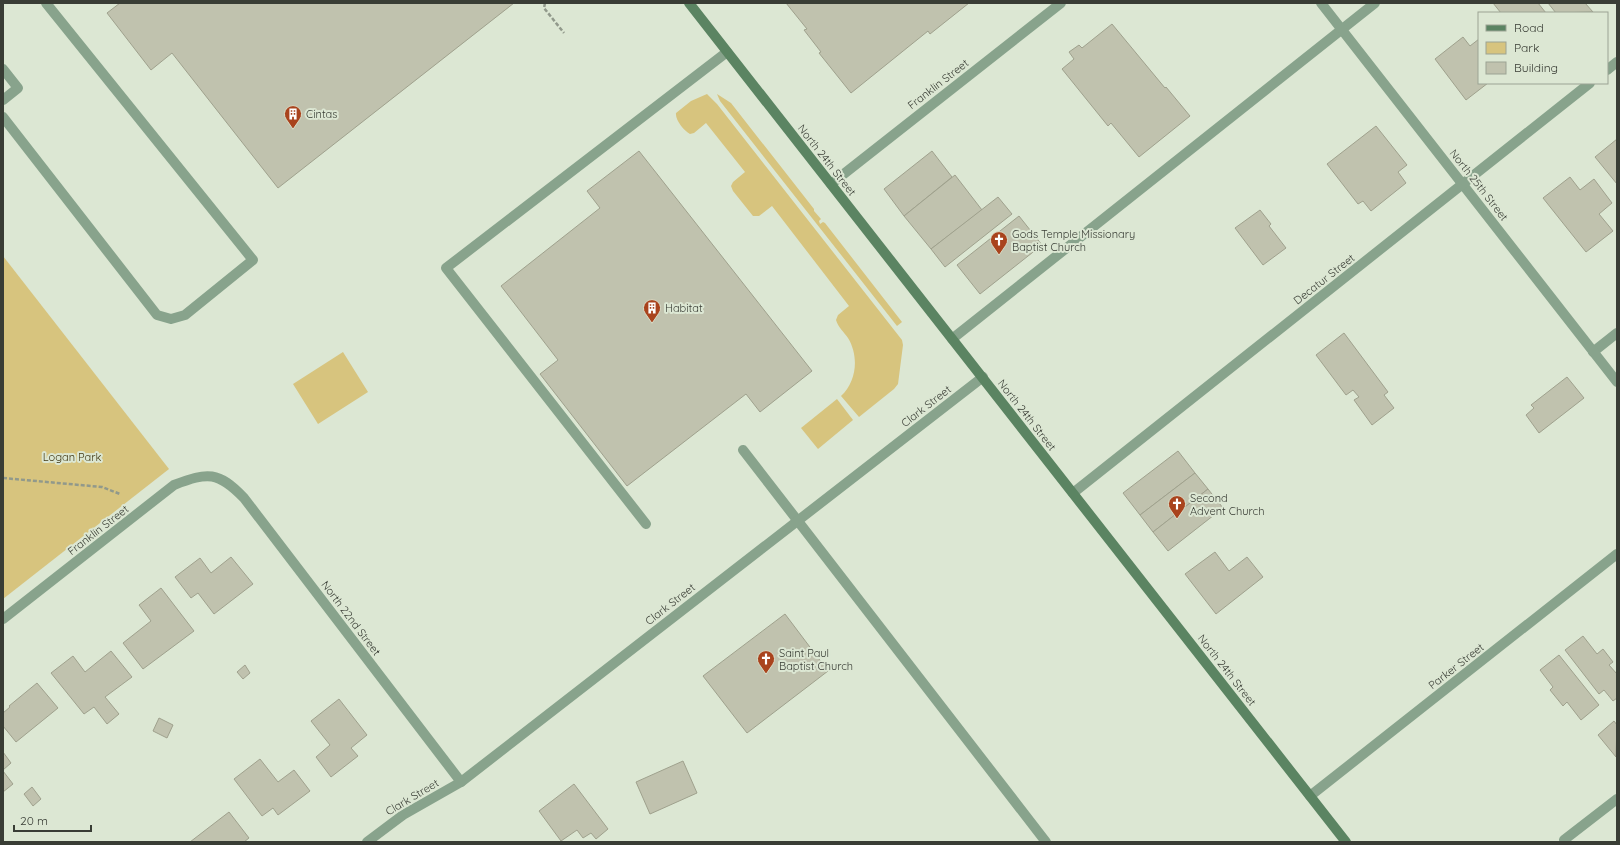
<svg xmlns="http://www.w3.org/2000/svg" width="1620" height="845" viewBox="0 0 1620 845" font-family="Quicksand,sans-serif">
	<rect width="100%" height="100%" fill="#dce7d3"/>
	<g fill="#d7c47e">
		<path d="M707 94 717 104 902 340 903 345 898 384 894 389 859 417 841 396C857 381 859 356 848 338 844 332 838 327 836 320L838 315 849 306 772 206 759 216H753L733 191 731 186 733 182 745 172 706 123 694 133 690 134C684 131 675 120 676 113L691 101Z"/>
		<path d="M717 94 731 103 814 209V211L821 219 819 221 820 224 823 222 825 223 902 322 897 326 720 101Z"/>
		<path d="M3 256 169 469 3 599Z"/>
		<path d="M343 352 368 392 318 424 293 384Z"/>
		<path d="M837 399 853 420 818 449 801 428Z"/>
	</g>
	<g fill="#c0c2ae" stroke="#9fa18d">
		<path d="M120 3H514L278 188 172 53 151 70 107 13Z"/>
		<path d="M786 3H969L930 34 928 31 851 93 819 53 821 52 804 30 807 29Z"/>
		<path d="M1493 3H1538L1546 13H1501Z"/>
		<path d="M1548 3H1585L1593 12 1556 13Z"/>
		<path d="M1112 24 1165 88 1166 87 1190 116 1139 157 1111 123 1108 126 1062 69 1074 59 1069 52 1079 45 1082 48Z"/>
		<path d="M1463 37 1470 46 1479 39V83H1488L1466 100 1435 59Z"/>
		<path d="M1376 126 1407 165 1398 172 1406 183 1371 211 1363 201 1358 204 1327 164Z"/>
		<path d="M1617 139V184L1595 157Z"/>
		<path d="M639 151 812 371 760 412 746 394 627 486 540 374 558 360 501 286 600 208 587 191Z"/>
		<path d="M932 151 952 177 904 216 884 189Z"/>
		<path d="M955 175 982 210 931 249 904 216Z"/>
		<path d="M1570 177 1580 190 1594 179 1612 203 1599 214 1613 231 1586 252 1543 198Z"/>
		<path d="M998 197 1012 214 945 267 931 249Z"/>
		<path d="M1260 210 1271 224 1269 226 1286 248 1263 265 1235 228Z"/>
		<path d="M1019 216 1042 245 980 294 957 265Z"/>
		<path d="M1344 333 1388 392 1384 395 1394 408 1372 425 1354 400 1359 397 1353 390 1346 395 1316 355Z"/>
		<path d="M1567 377 1584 398 1539 433 1526 415 1534 408 1531 405Z"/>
		<path d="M1178 451 1195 473 1140 515 1123 493Z"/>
		<path d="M1195 473 1208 489 1153 532 1140 515Z"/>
		<path d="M1208 489 1223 508 1168 551 1153 532Z"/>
		<path d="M1215 552 1229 571 1247 557 1263 577 1216 614 1185 574Z"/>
		<path d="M231 557 253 584 214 614 198 593 191 598 175 577 200 558 211 573Z"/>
		<path d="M161 588 194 631 143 669 123 643 151 621 139 605Z"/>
		<path d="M785 614 828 671 747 733 703 676Z"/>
		<path d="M1583 636 1597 654 1603 649 1613 662 1609 665 1617 674V698L1613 701 1604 690 1599 694 1565 650Z"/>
		<path d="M111 651 132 677 105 697 119 714 107 724 94 707 84 714 51 673 73 656 85 672Z"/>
		<path d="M1559 655 1599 705 1581 720 1567 702 1563 706 1550 690 1553 687 1540 670Z"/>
		<path d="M245 665 250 673 243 679 237 672Z"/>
		<path d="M37 683 58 708 16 742 3 726V713L10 707 9 706Z"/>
		<path d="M339 699 367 735 351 748 358 756 331 777 316 757 330 745 311 721Z"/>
		<path d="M159 718 173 725 167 738 153 731Z"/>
		<path d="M1614 721 1617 725 1616 757 1598 735Z"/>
		<path d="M3 752 11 763 3 770Z"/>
		<path d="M260 759 278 782 294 770 310 791 278 815 273 808 262 816 234 779Z"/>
		<path d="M683 761 697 793 650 814 636 782Z"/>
		<path d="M3 771 13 784 3 792Z"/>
		<path d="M574 784 608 829 596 839 591 833 583 838 577 830 561 841 539 811Z"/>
		<path d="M32 787 41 799 33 806 24 794Z"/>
		<path d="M229 812 249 838 244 842H190Z"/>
	</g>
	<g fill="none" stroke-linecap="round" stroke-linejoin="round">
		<g stroke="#91998b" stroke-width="2.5" stroke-dasharray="4 2" stroke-linecap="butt">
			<path d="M545 3 544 8 564 33"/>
			<path d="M3 478 102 487 120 494"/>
		</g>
		<g stroke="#88a38c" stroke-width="10">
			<path d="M3 69 18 88 3 100"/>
			<path d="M3 117 157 315 171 319 185 315 253 260 46 3"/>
			<path d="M952 339 1375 3"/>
			<path d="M1593 352 1617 333"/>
			<path d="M743 450 1046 842"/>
			<path d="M646 524 446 268 727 52"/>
			<path d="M1564 840 1617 799"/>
		</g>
		<g stroke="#88a38c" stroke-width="10">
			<path d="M1321 3 1617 382"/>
			<path d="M1607 70 1617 62"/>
			<path d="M831 184 1061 3"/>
			<path d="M1073 493 1590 83"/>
			<path d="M3 619 174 485C208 472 218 471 244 498L461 782"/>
			<path d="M367 842 403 815 461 782 983 377"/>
		</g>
		<path stroke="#88a38c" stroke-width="10" d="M1310 796 1617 554"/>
		<path stroke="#5b8462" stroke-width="10" d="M689 3 1346 842"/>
	</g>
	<defs>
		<g id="building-pin" transform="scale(0.9)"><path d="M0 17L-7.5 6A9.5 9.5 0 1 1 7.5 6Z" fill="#a9431d" stroke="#dce7d3"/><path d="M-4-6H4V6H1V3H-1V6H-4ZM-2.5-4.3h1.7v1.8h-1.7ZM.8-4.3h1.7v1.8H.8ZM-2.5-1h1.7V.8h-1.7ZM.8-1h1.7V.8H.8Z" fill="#fff"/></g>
		<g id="church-pin" transform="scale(0.9)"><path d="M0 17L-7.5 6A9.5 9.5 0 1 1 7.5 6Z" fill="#a9431d" stroke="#dce7d3"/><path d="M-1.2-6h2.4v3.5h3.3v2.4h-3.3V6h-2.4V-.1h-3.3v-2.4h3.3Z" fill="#fff"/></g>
	</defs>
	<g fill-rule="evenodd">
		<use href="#building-pin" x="293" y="114"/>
		<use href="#church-pin" x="999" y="240"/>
		<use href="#building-pin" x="652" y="308"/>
		<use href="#church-pin" x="1177" y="504"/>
		<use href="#church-pin" x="766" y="659"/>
	</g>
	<g text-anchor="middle" stroke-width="4" stroke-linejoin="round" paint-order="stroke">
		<g font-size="11" fill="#393d35" stroke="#dce7d3">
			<text transform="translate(938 84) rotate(-38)" y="4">Franklin Street</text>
			<text transform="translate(827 160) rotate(52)" y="4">North 24th Street</text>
			<text transform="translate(1479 185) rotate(52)" y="4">North 25th Street</text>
			<text transform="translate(1324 279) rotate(-38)" y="4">Decatur Street</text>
			<text transform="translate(926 406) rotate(-38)" y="4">Clark Street</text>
			<text transform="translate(1027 415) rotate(52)" y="4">North 24th Street</text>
			<text transform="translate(98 530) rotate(-38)" y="4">Franklin Street</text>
			<text transform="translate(670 604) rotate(-38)" y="4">Clark Street</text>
			<text transform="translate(351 618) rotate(53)" y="4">North 22nd Street</text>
			<text transform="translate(1456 666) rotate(-38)" y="4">Parker Street</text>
			<text transform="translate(1227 670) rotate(52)" y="4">North 24th Street</text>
			<text transform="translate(412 797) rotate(-31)" y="4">Clark Street</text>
		</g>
		<g font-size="11" fill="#393d35" stroke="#dce7d3" text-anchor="start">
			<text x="306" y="118">Cintas</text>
			<text x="1012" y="238">Gods Temple Missionary<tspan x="1012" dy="13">Baptist Church</tspan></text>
			<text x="665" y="312">Habitat</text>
			<text x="1190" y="502">Second<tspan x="1190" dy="13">Advent Church</tspan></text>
			<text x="779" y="657">Saint Paul<tspan x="779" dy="13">Baptist Church</tspan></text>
		</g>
		<g font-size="11" fill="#413815" stroke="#dce7d3">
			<text x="72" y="461">Logan Park</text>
		</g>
	</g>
	<rect width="1620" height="845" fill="none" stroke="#393d35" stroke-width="8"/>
	<rect x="1478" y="12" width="130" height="72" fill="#dce7d3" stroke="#9ba394"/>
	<rect x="1486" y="25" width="20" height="6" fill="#5b8462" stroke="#9ba394"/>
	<text x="1514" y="32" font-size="12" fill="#393d35">Road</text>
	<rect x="1486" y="42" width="20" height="12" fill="#d7c47e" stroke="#9ba394"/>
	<text x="1514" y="52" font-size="12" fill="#393d35">Park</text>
	<rect x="1486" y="62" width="20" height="12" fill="#c0c2ae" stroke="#9ba394"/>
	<text x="1514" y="72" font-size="12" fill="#393d35">Building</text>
	<path d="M14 825v6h77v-6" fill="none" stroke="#393d35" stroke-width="2"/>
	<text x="20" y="825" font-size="12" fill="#393d35" stroke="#dce7d3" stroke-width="3" paint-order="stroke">20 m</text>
</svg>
